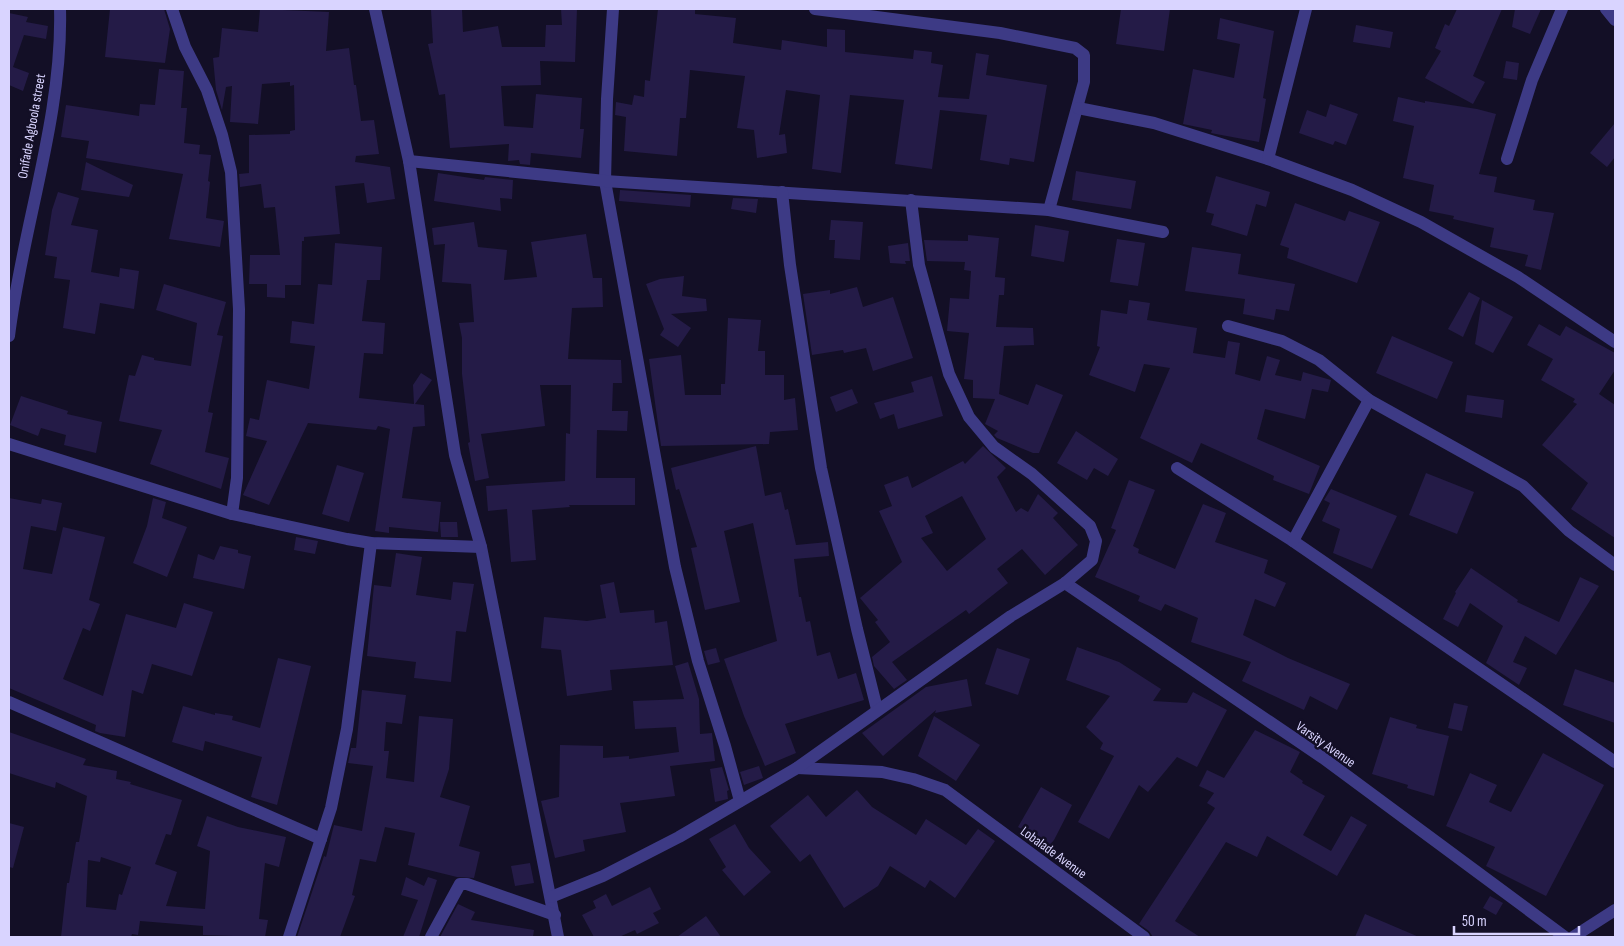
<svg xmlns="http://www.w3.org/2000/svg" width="1624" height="946" viewBox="0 0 1624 946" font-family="'Sofia Sans Condensed',sans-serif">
	<rect width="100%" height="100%" fill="#130f26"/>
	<g fill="#241b47" fill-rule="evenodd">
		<path d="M110 9H164L170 29 165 63 105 57Z"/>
		<path d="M260 9 329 12 326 51 349 48 354 85H356L361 121 374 120 379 154 356 156 355 162 390 167 395 199 367 203 364 183 335 186 340 234 304 237V241H302L301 285H285V298L267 297V284H249L250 255H280L275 207 264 208 261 184 240 187 239 174 249 173V135L290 134V131L295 130 294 85 290 86V82L262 84 258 124 230 122 232 86 226 87 222 110 216 90 213 58 219 57 222 28 258 32Z"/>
		<path d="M462 9 463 32 498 26 502 47H545L546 25H562L561 9H577L575 62 540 61 541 85 501 86 504 126 533 128 536 94 582 98 580 129H584L581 158 531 153 530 165 520 164 519 160 508 161 509 144 450 148 445 94 439 95 428 44 433 43 431 10Z"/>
		<path d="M658 9H695V14L736 18 733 43 781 50 782 40 827 47V29L845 30V52L913 59 914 50 932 52 931 63 943 65 938 97 969 99 976 53 989 55 986 75 1047 85 1034 162 1010 158 1009 165 980 160 987 115 940 110 932 169 895 164 904 100 850 95 841 173 812 169 820 95 786 90 779 135 785 134 787 153 757 158 754 130 737 128 745 76 690 70 686 118H680L677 156 624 151 626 117 615 115 616 102 632 105 634 95 644 97 645 80 650 81Z"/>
		<path d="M1121 9H1170L1164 51 1116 44Z"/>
		<path d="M1457 9H1502L1473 76 1485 82 1473 104 1425 78 1441 51 1435 48 1445 24 1449 26Z"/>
		<path d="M1515 9H1541L1530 34 1512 27Z"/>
		<path d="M9 13 28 17 26 22 48 26 46 39 24 35 13 67 29 73 23 91 9 85Z"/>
		<path d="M1220 18 1274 31 1263 98 1266 99 1259 142 1216 134 1211 133 1212 130 1183 124 1193 69 1234 78 1240 44 1217 39Z"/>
		<path d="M1356 25 1393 32 1390 48 1353 42Z"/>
		<path d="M1506 61 1519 63 1517 80 1503 78Z"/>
		<path d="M159 69 184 71 181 108H187L184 143 200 145 199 154 211 155 208 181 210 182 206 218 224 221 220 247 169 239 183 174 86 158 89 141 61 137 66 105 139 116 140 104 155 105Z"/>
		<path d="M1398 97 1425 103V101L1477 109 1496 114 1479 174 1497 177 1494 192 1535 200 1533 210 1554 213 1541 270 1525 266 1528 255 1490 247 1494 228 1453 219 1454 216 1429 211 1434 185 1403 178 1414 126 1393 121Z"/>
		<path d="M1330 104 1358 114 1346 145 1335 141 1333 145 1299 133 1307 110 1326 117Z"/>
		<path d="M1615 123V157L1607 167 1590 153Z"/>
		<path d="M86 162 133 185 129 197 81 190Z"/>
		<path d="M1076 171 1136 181 1131 209 1072 200Z"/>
		<path d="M438 173 484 180 485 177 513 180 512 199 500 198 501 211 434 201Z"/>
		<path d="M1216 176 1270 192 1266 207 1256 204 1247 236 1211 225 1214 214 1206 212Z"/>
		<path d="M620 190 691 195 690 207 619 201Z"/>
		<path d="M58 192 79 198 71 225 98 230 91 272 119 277 120 268 139 271 134 309 100 303 95 334 63 328 70 280 54 278 57 257 45 255 52 210Z"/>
		<path d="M733 198 758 199 756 213 731 209Z"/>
		<path d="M1295 203 1345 221 1349 211 1380 222 1357 283 1287 258 1289 248 1280 245Z"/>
		<path d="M831 220 863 222 860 260 834 258 835 240H829Z"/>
		<path d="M474 222 478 247 507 250 504 280 537 277 531 242 586 234 593 278H602L603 307 572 308 568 359 621 360 622 383H613L612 411H628L627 431 597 430 596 478H635V505H569L570 507 532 510 536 560 511 562 507 509 488 511 486 486 565 481 566 433 570 434 571 385H540L545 426 481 434 489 478 475 481 468 443 470 442 462 374V338L459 323 474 322 471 284 442 282 445 244 434 245 432 228Z"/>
		<path d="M1035 225 1069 231 1064 262 1031 256Z"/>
		<path d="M968 235 999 238 995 277 1005 278 1004 295H999L996 327 1033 328 1034 345 1004 346 999 394 1028 405 1036 384 1063 395 1039 453H1033L997 438 994 435 998 431 985 424 995 399 973 398V380L964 379 969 333 947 331 950 298 969 299 971 271 964 270 965 262 927 261 924 240 968 241Z"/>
		<path d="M1117 239 1145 243 1138 286 1110 282Z"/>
		<path d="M335 243 382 247 380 280H367L362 321 385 323 383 354 364 353 359 398 414 404 413 385 421 373 432 380 415 404 424 405 425 426 413 427 402 498 441 502 438 532 389 527V533L375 531 390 429 378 426 376 430 308 423 269 505 243 495 267 441 246 436 250 418 259 420 267 380 309 389 315 346 290 343 292 321 314 324 318 284 332 285Z"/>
		<path d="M908 243 910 261H905L906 264 890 263 888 246Z"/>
		<path d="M1192 247 1241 254 1238 274 1295 284 1289 311 1276 309 1274 320 1243 314 1245 299 1185 291Z"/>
		<path d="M684 276 682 296 706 299 707 311 671 314 691 328 678 347 660 335 664 329 646 284 660 279Z"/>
		<path d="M164 284 226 302 217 335 223 336 208 412 213 413 205 452 229 458 221 489 150 464 162 430 119 421 129 375 135 376 142 355 154 358V360L191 366 197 323 156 310Z"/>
		<path d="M857 287 863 307 893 297 913 358 873 371 866 348 844 353 843 350 812 355 803 294 830 290V294Z"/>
		<path d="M1469 292 1480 298 1463 337 1448 329Z"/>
		<path d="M1129 300 1150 303 1147 320 1197 328 1193 353 1225 358 1228 341 1240 343 1235 374 1260 381 1267 356 1280 360 1275 375 1301 381 1303 372 1331 380 1328 392 1312 389 1305 419 1265 409 1257 439 1320 466 1309 494 1273 480 1274 476 1201 443 1192 463 1140 438 1170 368 1144 364 1135 392 1089 375 1100 347 1097 346 1101 310 1127 314Z"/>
		<path d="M1482 300 1513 317 1493 353 1475 344Z"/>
		<path d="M728 318 761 320 758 351H765V375H784V400L795 398 798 430 770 432 769 444 661 446 649 359 681 355 685 395H721V384H725Z"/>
		<path d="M1539 324 1560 336 1566 326 1615 353V370L1599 394 1615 405V538L1571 509 1588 483 1542 445 1577 404 1573 402 1575 399 1541 380 1553 359 1527 345Z"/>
		<path d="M1392 336 1453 362 1437 399 1376 373Z"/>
		<path d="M932 376 943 416 898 429 894 414 880 419 874 403 914 392 911 382Z"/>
		<path d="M852 389 858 403 836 412 830 397Z"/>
		<path d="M1467 395 1504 400 1502 418 1465 412Z"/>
		<path d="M21 396 68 411 67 414 102 422 96 453 64 445 66 435 41 428 38 436 10 425Z"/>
		<path d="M1076 431 1118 459 1108 476 1094 468 1087 480 1057 463Z"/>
		<path d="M756 446 765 496 781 492 785 510 788 509 796 545 828 542 829 556 794 559 799 597H801L806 622 810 621 817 656 830 652 838 679 856 673 864 700 785 724 796 753 765 766 744 716 724 659 777 641 753 523 724 531 740 602 705 610 691 548 697 547 679 489 676 490 671 468Z"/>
		<path d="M983 446 1006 468 997 477 1016 512 1021 508 1028 512 1038 494 1058 513 1053 518 1078 545 1045 575 1022 549 997 569 1008 583 969 614 966 610 892 662 907 680 894 689 874 666 872 657 890 642 875 622 878 620 860 598 902 562 879 511 892 506 884 485 908 476 912 488 963 461 965 464ZM962 496 986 539 947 571 921 538 933 533 925 516Z"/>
		<path d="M337 465 364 473 349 522 322 514Z"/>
		<path d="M1426 473 1474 492 1457 534 1409 515Z"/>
		<path d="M1129 480 1155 490 1133 546 1139 549 1138 553 1175 569 1203 504 1226 513 1215 542 1268 560 1264 573 1286 583 1275 607 1255 599 1243 635 1288 658 1350 684 1337 710 1310 696 1304 710 1242 681 1251 662 1191 642 1198 618 1165 604 1161 611 1138 601 1140 596 1095 577 1116 530 1111 528Z"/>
		<path d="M1331 489 1397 516 1372 569 1333 553 1340 529 1322 521 1330 503 1324 500Z"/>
		<path d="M9 498 41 504 42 499 62 503 56 531 31 526 23 569 52 574 63 527 105 537 89 600 100 604 90 631 83 628 63 679 103 696 126 614 176 628 184 603 213 612 192 676 152 664 143 694 132 690 125 737 100 733 95 731 96 725 9 688Z"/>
		<path d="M153 498 166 502 162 518 187 527 167 577 133 563 147 526Z"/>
		<path d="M440 522H457L458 537H441Z"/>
		<path d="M296 537 318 541 315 554 294 550Z"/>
		<path d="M220 546 238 550V553L251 556 244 589 193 578 198 554 214 560Z"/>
		<path d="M396 553 422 557 416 595 451 600 453 582 474 584 466 632 456 631 451 682 414 678 416 662 367 656 374 585 391 587Z"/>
		<path d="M1471 568 1518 600 1517 602 1559 622 1580 577 1599 586 1556 655 1525 636 1513 662 1527 668 1519 685 1486 663 1503 626 1470 603 1458 627 1443 619 1456 593 1455 592Z"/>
		<path d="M614 582 620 613 654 610 655 623 667 621 673 665 610 670 612 690 567 696 561 650 541 648 544 617 587 621 606 618 600 585Z"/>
		<path d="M1077 647 1119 662 1161 689 1153 701 1187 703 1193 692 1227 710 1197 767 1177 757 1148 792 1139 785 1109 839 1078 822 1114 756 1100 749 1103 743 1086 727 1110 696 1066 680Z"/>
		<path d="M716 648 720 662 708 665 704 651Z"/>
		<path d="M997 648 1030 659 1018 695 985 684Z"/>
		<path d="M278 658 311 666 277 805 251 797 262 757 205 741 203 751 172 742 183 706 215 715V713L233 716 232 720 260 728Z"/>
		<path d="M688 662 699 699 700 734 712 733 715 761 670 766 675 796 620 803 626 832 583 840 585 851 555 858 541 801 559 797 560 745 603 746V758L629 756V759L679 752 676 727 635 729 633 701 684 699 675 666Z"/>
		<path d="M1575 669 1615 683V723L1563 705Z"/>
		<path d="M967 679 972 706 935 713 936 710 883 756 862 733 926 687Z"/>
		<path d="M362 690 406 695 402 724 386 722 384 751H389L386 778 414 782 419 716 453 719 449 769 440 797 470 806 459 846 480 852 474 878 457 877 408 865 415 833 385 827 376 862 360 859 352 895 355 896 340 937H297L324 856 326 857 334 825 362 831 373 766 348 763 351 748H356Z"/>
		<path d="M1454 703 1468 706 1462 731 1448 728Z"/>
		<path d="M934 716 980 745 956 781 918 756Z"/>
		<path d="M1390 717 1417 725 1416 728 1449 736 1434 796 1407 788 1408 785 1372 774Z"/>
		<path d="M1255 730 1300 752 1290 772 1303 781 1302 783 1325 796 1303 835 1331 851 1351 816 1367 825 1337 876 1267 836 1257 857 1226 842 1175 921 1200 937H1153L1149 931 1139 924 1215 808 1207 803 1214 793 1199 786 1207 770 1224 778Z"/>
		<path d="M9 732 86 759 83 765 117 771 116 779 131 782 130 784 182 800 171 835 166 834 155 864 177 872 166 906 205 909 210 851 197 846 207 816 238 827 286 837 279 867 265 863 259 919 268 920 265 937 203 935V926L140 921 138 935 132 934 131 937H61L67 883H69L76 842H79L87 796 56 782 55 788 9 773ZM101 857 131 867 122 895 119 894 116 910 86 907 88 860 100 862Z"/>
		<path d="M1543 753 1604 785 1546 896 1486 866 1495 847 1446 826 1470 773 1497 785 1489 802 1511 812Z"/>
		<path d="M759 766 763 778 744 785 740 772Z"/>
		<path d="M722 767 729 790 727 791 728 799 715 802 710 769Z"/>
		<path d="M1041 787 1072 805 1054 840 1045 850 1033 840 1035 837 1018 827Z"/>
		<path d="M857 790 872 807 916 835 926 819 966 845 978 829 995 841 955 898 930 880 925 888 890 866 878 886 844 908 810 854 800 862 770 826 808 795 826 817Z"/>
		<path d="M9 823 24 827 13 868 9 867Z"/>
		<path d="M735 824 749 848 771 872 744 896 722 870 726 867 709 839Z"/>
		<path d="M530 863 534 883 515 886 511 866Z"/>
		<path d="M406 877 424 886 428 877 437 880 419 937H403L418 900 401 895Z"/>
		<path d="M650 887 661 909 653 913 659 923 637 934 635 930 619 937H594L582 915 596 908 593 901 606 894 612 906Z"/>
		<path d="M1490 896 1503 903 1496 915 1483 908Z"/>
		<path d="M458 904 475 912 471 920 534 930 533 937H440Z"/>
		<path d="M1365 914 1419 937H1355Z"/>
		<path d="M706 916 721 937H677Z"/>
	</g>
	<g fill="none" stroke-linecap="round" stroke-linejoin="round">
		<g stroke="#3d3a85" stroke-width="12">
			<path d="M172 9 185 47 207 90 222 135 231 172 239 309 237 478 232 514"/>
			<path d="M375 9 409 161 455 455 481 547 558 937"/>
			<path d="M613 9 607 99 605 181 675 567 698 661 725 746 740 801"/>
			<path d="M815 9 1000 33 1075 48 1084 55V82L1049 210"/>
			<path d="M1606 9 1615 20"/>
			<path d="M1078 108 1154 123 1268 159 1352 190 1421 222 1518 277 1615 342"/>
			<path d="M1268 159 1306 9"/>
			<path d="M1507 159 1532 80 1562 9"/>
			<path d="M409 161 605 181 1049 210 1163 232"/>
			<path d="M782 192 790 265 821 468 857 629 877 709"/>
			<path d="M1228 326 1282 341 1319 360 1369 400 1523 486 1569 531 1615 565"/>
			<path d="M9 336C22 229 63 116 60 9"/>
			<path d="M9 444 232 514 347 539 371 543 481 547"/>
			<path d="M1177 468 1293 541 1615 762"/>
			<path d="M1293 541 1369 400"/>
			<path d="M1065 583 1323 758 1565 937"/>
			<path d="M9 702 321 839"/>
			<path d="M797 768 882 772 913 779 945 790 1144 937"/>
			<path d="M551 897 603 876 679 837 797 768 1011 616 1065 583 1092 560 1096 541 1090 526 1032 474 994 447 969 417 949 374 919 265 911 200"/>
			<path d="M289 937 331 808 347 729 371 543"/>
			<path d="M431 937 460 884H467L555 915"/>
			<path d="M1573 937 1615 910"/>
		</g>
	</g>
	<g text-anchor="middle" stroke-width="5" stroke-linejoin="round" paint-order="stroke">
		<g font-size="14" fill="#d9d4ff" stroke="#130f26">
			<text transform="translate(31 126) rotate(-80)" y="5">Onifade Agboola street</text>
			<text transform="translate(1326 744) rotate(35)" y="5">Varsity Avenue</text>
			<text transform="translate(1054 852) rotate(36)" y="5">Lobalade Avenue</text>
		</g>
	</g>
	<rect width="1624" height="946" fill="none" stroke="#d9d4ff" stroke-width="20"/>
	<path d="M1454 926v8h125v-8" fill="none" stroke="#d9d4ff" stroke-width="2.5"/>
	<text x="1462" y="926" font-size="15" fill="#d9d4ff" stroke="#130f26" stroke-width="4" paint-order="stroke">50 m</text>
</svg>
